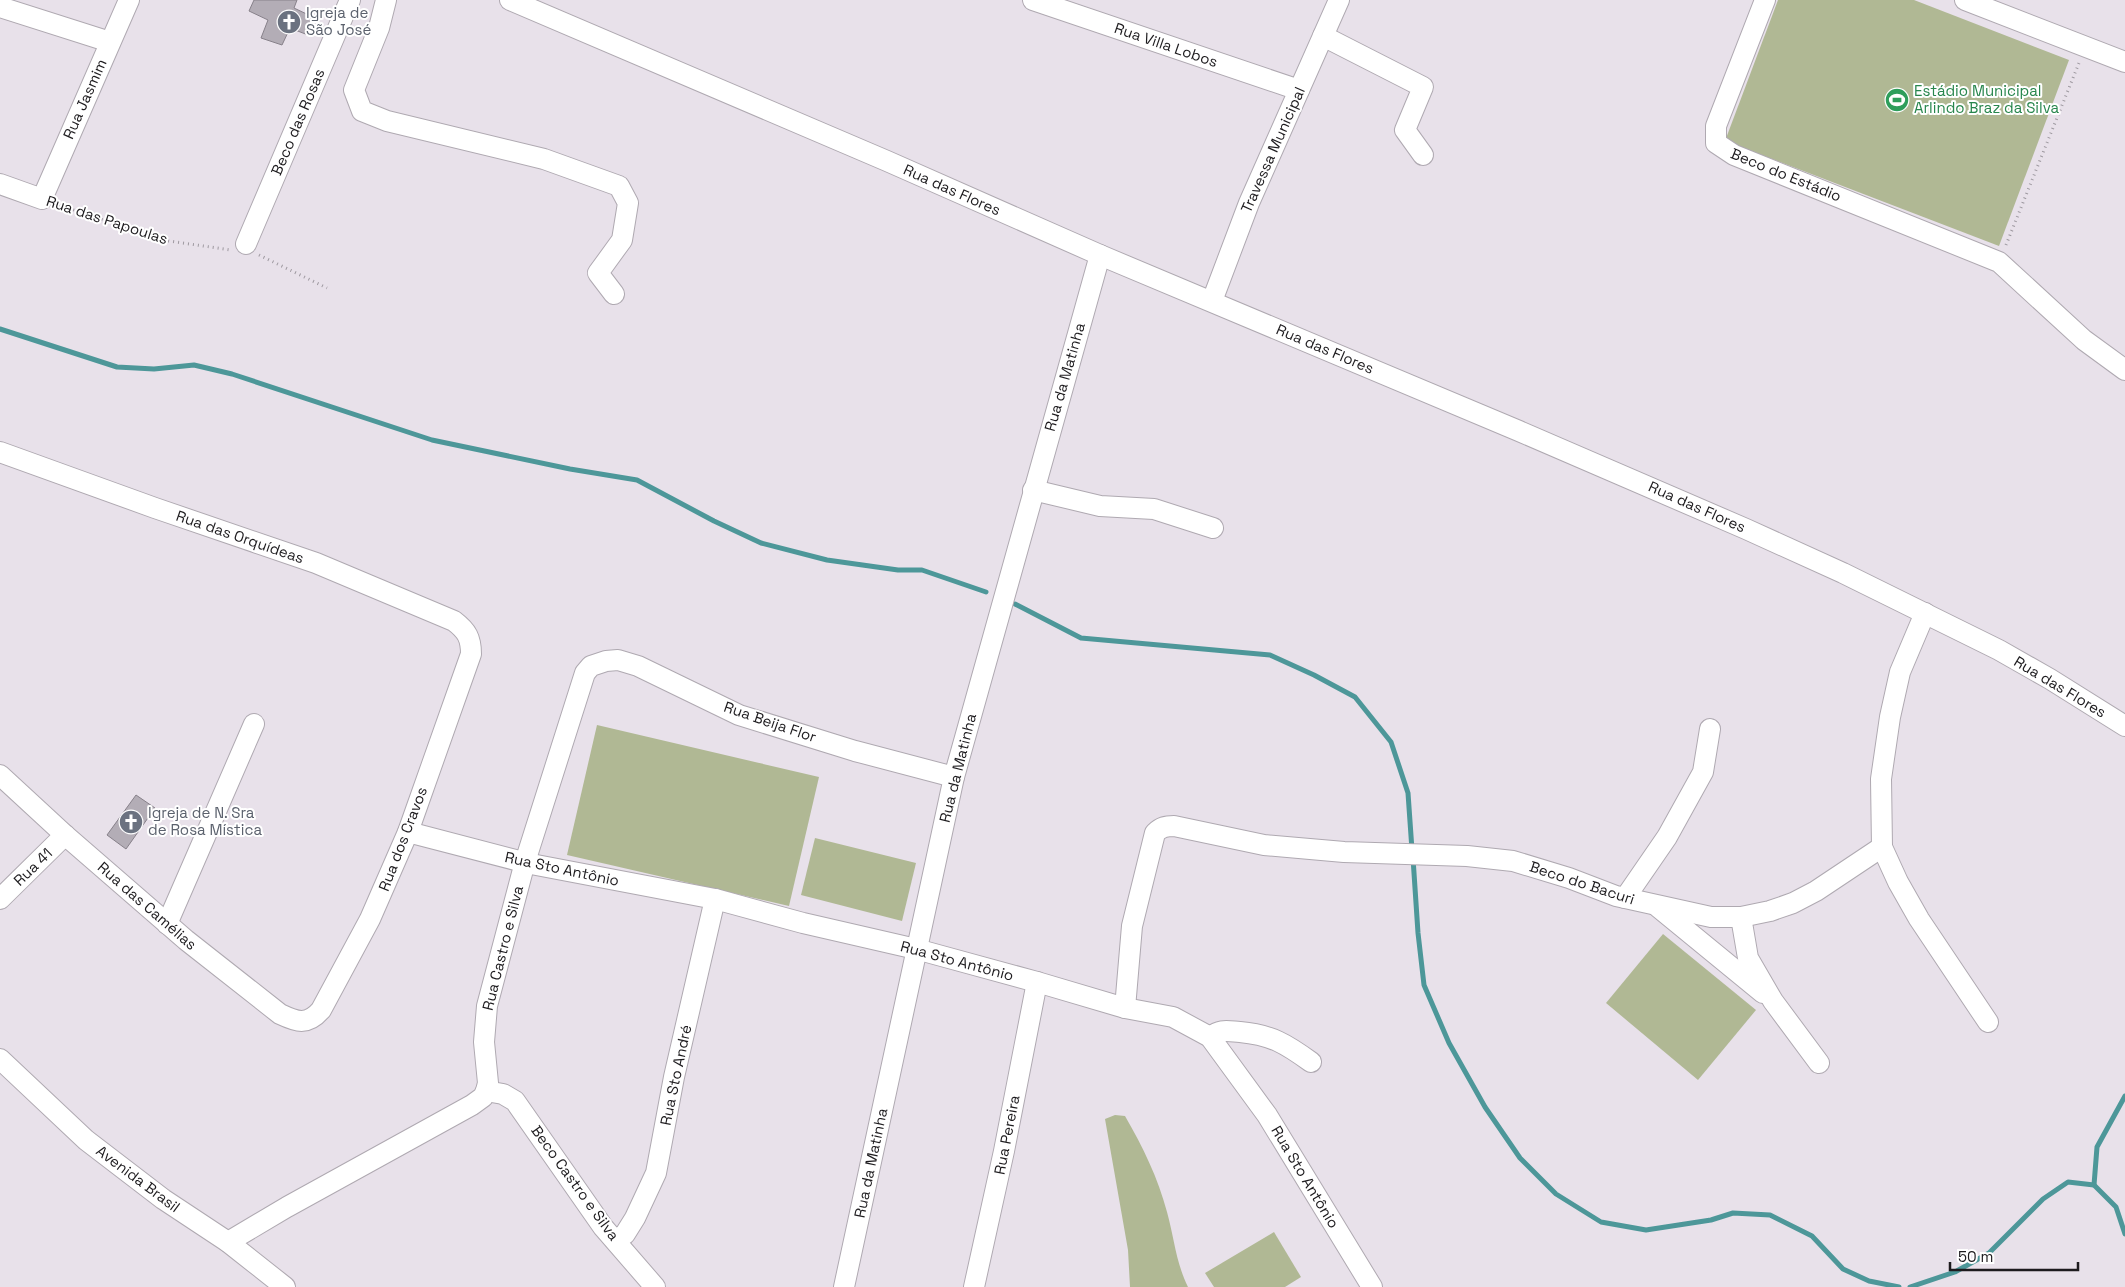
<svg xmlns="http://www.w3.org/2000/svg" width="2125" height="1287" viewBox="0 0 2125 1287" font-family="'Space Grotesk',sans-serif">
	<rect width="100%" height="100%" fill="#e8e1ea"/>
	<g fill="#b0b894">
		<path d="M1778 0H1914L2069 60 1999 246 1725 141Z"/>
		<path d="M597 725 819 777 789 906 567 855Z"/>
		<path d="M815 838 916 863 902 921 801 895Z"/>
		<path d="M1663 934 1756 1010 1698 1080 1606 1003Z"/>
		<path d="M1115 1115 1125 1116C1143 1147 1158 1178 1167 1212 1174 1237 1176 1263 1188 1287H1130L1128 1250 1105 1119Z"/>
		<path d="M1274 1232 1301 1277 1285 1287H1214L1205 1273Z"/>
	</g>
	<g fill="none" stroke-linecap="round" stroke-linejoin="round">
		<g stroke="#4d9799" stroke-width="5">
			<path d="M0 329 117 367 154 369 194 365 232 374 432 440 570 469 637 480 714 521 761 543 827 560 898 570H922L986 592"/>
			<path d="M1015 604 1081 638 1270 655 1314 675 1355 697 1391 742 1408 793 1412 850"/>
			<path d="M1413 858 1418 933 1424 985 1449 1043 1485 1107 1520 1158 1556 1194 1601 1222 1646 1230 1711 1220 1733 1213 1770 1215 1812 1236 1843 1269 1869 1281 1899 1287"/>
			<path d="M2094 1185 2097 1147 2125 1096"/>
			<path d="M1910 1287 1955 1272 1989 1253 2043 1199 2068 1182 2094 1185 2116 1207 2125 1234"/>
		</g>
	</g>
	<g fill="#b3adb6" stroke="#87818a">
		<path d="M254 0H297L294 8 315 18 308 35 290 28 282 45 261 38 268 20 249 11Z"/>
		<path d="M136 795 155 808 126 849 107 835Z"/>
	</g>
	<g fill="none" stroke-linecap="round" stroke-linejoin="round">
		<g stroke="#afa9b1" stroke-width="22">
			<g id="minor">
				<path d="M386 0 379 28 354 90 362 111 387 121 544 159 619 186 628 203 622 240 598 273 614 294"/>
				<path d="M510 0 887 161 1100 255 1519 431 1746 529 1843 573 1999 650 2050 679 2125 726"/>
				<path d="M1033 0 1299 90"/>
				<path d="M1765 0 1716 126V143L1734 155 1999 262 2084 340 2125 370"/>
				<path d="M1965 0 2125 62"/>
				<path d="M0 7 110 42"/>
				<path d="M1323 36 1423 87 1405 130 1423 155"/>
				<path d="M0 184 42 199 129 0"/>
				<path d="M246 244 350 0"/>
				<path d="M1212 301 1249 203 1339 0"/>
				<path d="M0 452 155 508 316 563 454 621C467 631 471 638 471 654L408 832 370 919 321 1010C307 1026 297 1022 280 1014L186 940 65 835 0 775"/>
				<path d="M1033 490 1100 506 1154 509 1213 528"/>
				<path d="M1925 613 1900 672 1890 717 1881 779 1882 847 1898 882 1919 919 1988 1022"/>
				<path d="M408 832 531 864 715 899 803 923 916 949 1037 982 1125 1008 1173 1017 1210 1037 1267 1115 1372 1287"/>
				<path d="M1625 898 1667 837 1703 772 1710 729"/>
				<path d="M0 899 65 835"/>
				<path d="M1658 907 1763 993"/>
				<path d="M1741 917 1748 958 1773 1001 1819 1063"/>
				<path d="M167 924 254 724"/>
				<path d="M1125 1008 1132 926 1155 833C1161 827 1166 826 1174 826L1264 845 1344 852 1467 856 1513 861 1569 878 1616 896 1711 917H1741L1770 911 1793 903 1816 891 1882 847"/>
				<path d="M1210 1037C1221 1029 1226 1031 1240 1032 1272 1035 1286 1044 1311 1062"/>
				<path d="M0 1059 86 1140 163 1199 228 1242 285 1287"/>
				<path d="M486 1091 503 1094 515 1101 603 1227 655 1287"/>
				<path d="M616 1240 625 1234 635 1218 656 1173 674 1077 715 899"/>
				<path d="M228 1242 287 1207 472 1105 483 1097 486 1091 488 1083 484 1042 487 1006 525 862 585 673 591 666 606 661 618 660 638 666 739 715 855 751 954 777"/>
				<path d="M844 1287 954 777 1100 255"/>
				<path d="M974 1287 1004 1151 1037 982"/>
			</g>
		</g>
		<g stroke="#9e99a0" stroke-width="3" stroke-dasharray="1 4" stroke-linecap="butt">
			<path d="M59 205 162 240 231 250"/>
			<path d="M2006 245 2079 63"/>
			<path d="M259 255 327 288"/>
		</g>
		<use href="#minor" stroke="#fff" stroke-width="20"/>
	</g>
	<defs>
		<g id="church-disc" transform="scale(1.25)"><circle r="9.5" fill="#6b7280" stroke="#fff"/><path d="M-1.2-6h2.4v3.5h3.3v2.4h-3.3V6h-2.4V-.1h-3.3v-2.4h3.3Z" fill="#fff"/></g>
		<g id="stadium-disc" transform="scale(1.25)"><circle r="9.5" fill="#2e9e5b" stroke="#fff"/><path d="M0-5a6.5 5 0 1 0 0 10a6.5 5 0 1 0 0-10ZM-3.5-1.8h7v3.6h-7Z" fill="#fff"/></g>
	</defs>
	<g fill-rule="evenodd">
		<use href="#church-disc" x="289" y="22"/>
		<use href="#stadium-disc" x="1897" y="100"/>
		<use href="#church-disc" x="131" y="822"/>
	</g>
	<g text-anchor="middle" stroke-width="4" stroke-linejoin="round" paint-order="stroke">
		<g font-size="15" fill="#5b616d" stroke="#fff" text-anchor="start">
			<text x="306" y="18">Igreja de<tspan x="306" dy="17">São José</tspan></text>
			<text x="148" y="818">Igreja de N. Sra<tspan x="148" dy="17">de Rosa Mística</tspan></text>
		</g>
		<g font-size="15" fill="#1d1b1e" stroke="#fff">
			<text transform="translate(1166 45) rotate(19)" y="5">Rua Villa Lobos</text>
			<text transform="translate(85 99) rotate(-66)" y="5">Rua Jasmim</text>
			<text transform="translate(298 122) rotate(-67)" y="5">Beco das Rosas</text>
			<text transform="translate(1273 150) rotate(-66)" y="5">Travessa Municipal</text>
			<text transform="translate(1786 175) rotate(22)" y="5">Beco do Estádio</text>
			<text transform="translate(952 190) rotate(24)" y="5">Rua das Flores</text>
			<text transform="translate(107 220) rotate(18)" y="5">Rua das Papoulas</text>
			<text transform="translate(1325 349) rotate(23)" y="5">Rua das Flores</text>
			<text transform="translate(1065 377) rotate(-74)" y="5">Rua da Matinha</text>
			<text transform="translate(1697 507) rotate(24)" y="5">Rua das Flores</text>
			<text transform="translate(240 537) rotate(19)" y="5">Rua das Orquídeas</text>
			<text transform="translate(2060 687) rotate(31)" y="5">Rua das Flores</text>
			<text transform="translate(770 722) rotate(19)" y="5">Rua Beija Flor</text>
			<text transform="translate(958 768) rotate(-76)" y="5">Rua da Matinha</text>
			<text transform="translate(403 839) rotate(-69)" y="5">Rua dos Cravos</text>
			<text transform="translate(33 867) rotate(-44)" y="5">Rua 41</text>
			<text transform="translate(562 869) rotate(12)" y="5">Rua Sto Antônio</text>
			<text transform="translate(1582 883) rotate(18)" y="5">Beco do Bacuri</text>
			<text transform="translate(147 906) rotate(41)" y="5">Rua das Camélias</text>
			<text transform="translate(503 948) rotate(-76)" y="5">Rua Castro e Silva</text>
			<text transform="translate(957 961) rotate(15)" y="5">Rua Sto Antônio</text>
			<text transform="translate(676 1075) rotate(-78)" y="5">Rua Sto André</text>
			<text transform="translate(1007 1135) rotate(-79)" y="5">Rua Pereira</text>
			<text transform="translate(871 1163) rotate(-78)" y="5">Rua da Matinha</text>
			<text transform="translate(1305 1177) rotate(59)" y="5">Rua Sto Antônio</text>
			<text transform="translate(138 1179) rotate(37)" y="5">Avenida Brasil</text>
			<text transform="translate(575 1183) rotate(54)" y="5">Beco Castro e Silva</text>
		</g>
		<g font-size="15" fill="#27864d" stroke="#fff" text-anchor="start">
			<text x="1914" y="96">Estádio Municipal<tspan x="1914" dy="17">Arlindo Braz da Silva</tspan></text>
		</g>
	</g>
	<path d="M1950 1262v8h128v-8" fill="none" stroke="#1d1b1e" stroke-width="2.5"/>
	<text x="1958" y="1262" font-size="15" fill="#1d1b1e" stroke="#ffffff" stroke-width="4" paint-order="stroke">50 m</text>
</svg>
